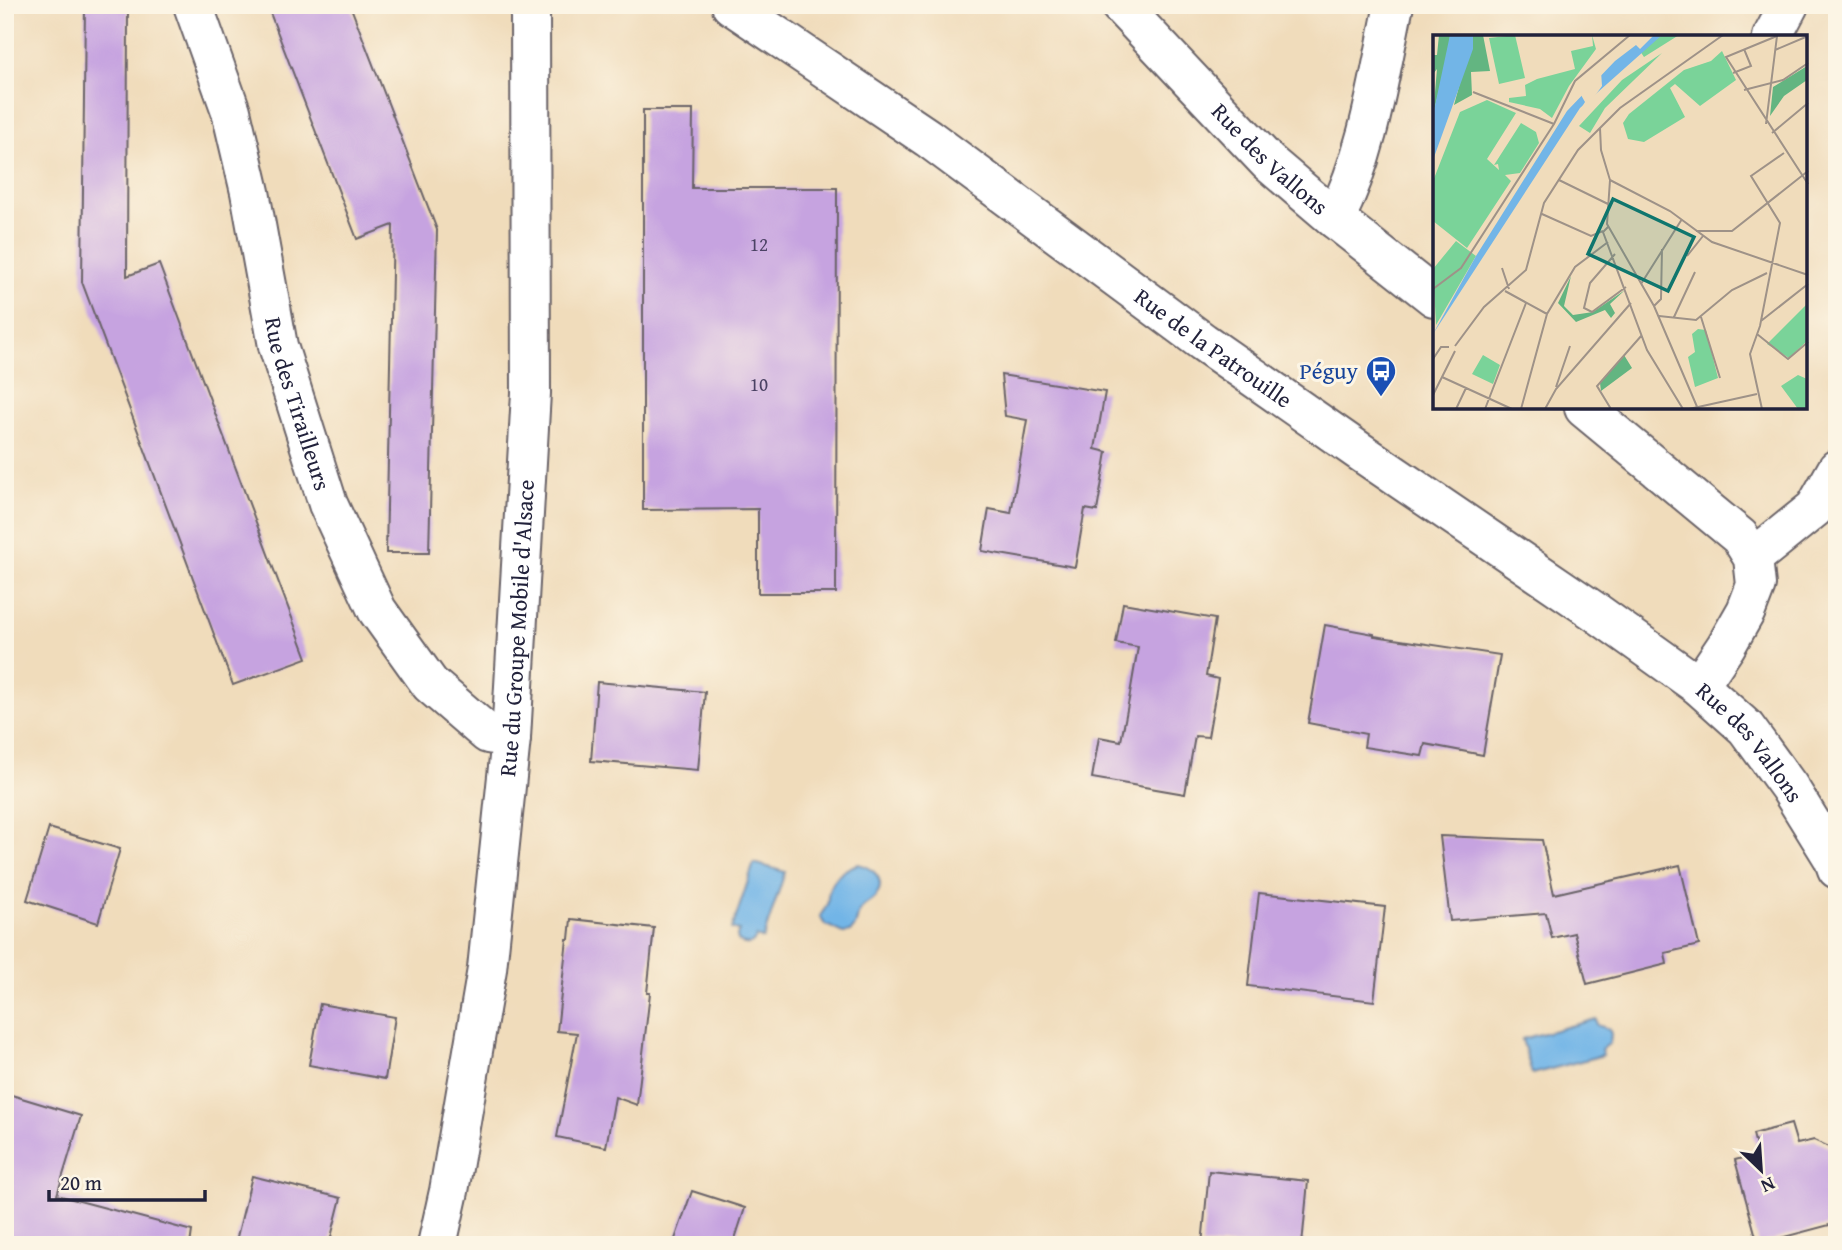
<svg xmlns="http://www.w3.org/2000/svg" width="1842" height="1250" viewBox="0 0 1842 1250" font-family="'Gentium Book Plus',serif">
	<rect width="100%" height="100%" fill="#fcf5e5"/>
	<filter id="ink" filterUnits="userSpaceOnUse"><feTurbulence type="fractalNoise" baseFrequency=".0143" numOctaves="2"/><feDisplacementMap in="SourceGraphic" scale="14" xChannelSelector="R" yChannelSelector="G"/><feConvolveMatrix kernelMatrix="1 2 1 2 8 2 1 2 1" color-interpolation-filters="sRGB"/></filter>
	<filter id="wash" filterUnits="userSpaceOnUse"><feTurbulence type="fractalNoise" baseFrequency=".00686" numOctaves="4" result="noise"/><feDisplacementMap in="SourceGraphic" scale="28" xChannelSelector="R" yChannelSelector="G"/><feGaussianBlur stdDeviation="1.57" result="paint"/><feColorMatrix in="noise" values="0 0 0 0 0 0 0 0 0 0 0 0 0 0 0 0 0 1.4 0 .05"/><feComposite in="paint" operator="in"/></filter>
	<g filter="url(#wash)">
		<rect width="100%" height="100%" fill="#f0dcbb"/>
		<g fill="#72b5e7" stroke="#4a6c91" stroke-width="2">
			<path d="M754 863 785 872 763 939 756 937C753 946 745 946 738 941L737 936 739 931 732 929Z"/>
			<path d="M858 864C873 867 887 880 876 896 871 903 863 904 859 912 856 920 857 932 845 933 838 933 832 926 825 925L820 916C822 913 824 910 826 907 828 904 828 900 828 896 831 879 843 869 858 864Z"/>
			<path d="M1596 1019 1597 1025 1609 1029 1611 1034 1610 1043 1601 1050 1603 1055 1532 1074 1522 1039Z"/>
		</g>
		<g id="blocks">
			<g fill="#c6a3e0">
				<path d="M85 5H128L127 276 159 264 307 658 233 685 82 282Z"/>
				<path d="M267 5H350L437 230 429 553H386L393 225 357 239Z"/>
				<path d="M643 110H693L692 188H837L836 593H758V509L643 510Z"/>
				<path d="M1001 375 1105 392 1095 449 1107 452 1097 511 1085 509 1075 567 982 551 989 509 1011 513 1027 420 1005 416Z"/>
				<path d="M1123 603 1215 619 1206 676 1218 679 1208 737 1195 736 1185 794 1092 778 1099 737 1121 741 1130 694 1138 647 1116 643Z"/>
				<path d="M1325 625 1374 634V636L1500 655 1483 755 1425 744 1422 756 1364 747 1366 734 1308 723Z"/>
				<path d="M597 682 705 692 698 770 591 761Z"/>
				<path d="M49 828 120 849 98 923 27 900Z"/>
				<path d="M1440 836 1542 840 1554 894 1680 865 1699 945 1665 953 1667 964 1587 984 1574 933 1552 938 1546 913 1450 921Z"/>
				<path d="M1259 893 1385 907 1374 1001 1248 986Z"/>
				<path d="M571 919 654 928 647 993H650L637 1105 615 1097 606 1147 557 1137 577 1033 557 1031 567 939H569Z"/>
				<path d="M320 1004 395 1017 385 1079 309 1065Z"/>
				<path d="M5 1093 81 1116 57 1195 192 1231 190 1245H5Z"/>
				<path d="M1791 1124 1797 1144 1814 1140 1829 1147 1834 1167 1830 1175 1837 1199V1223L1758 1244 1735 1160 1758 1154 1753 1134Z"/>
				<path d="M1209 1171 1308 1181 1302 1245H1202Z"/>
				<path d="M252 1176 341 1198 329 1245H235Z"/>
				<path d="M692 1191 745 1208 733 1245H673Z"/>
			</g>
		</g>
	</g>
	<g filter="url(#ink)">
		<use href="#blocks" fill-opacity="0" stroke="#6a6368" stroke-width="2"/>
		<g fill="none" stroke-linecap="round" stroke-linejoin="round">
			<g stroke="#6a6368" stroke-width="42">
				<g id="minor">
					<path id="s1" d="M193 5 231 111 250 192 278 346 328 504 377 610 430 684 488 734 511 738"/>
					<path id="s2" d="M731 5 928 138 1203 342 1359 451 1597 613 1699 686 1746 728 1789 787 1833 858 1837 869"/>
					<path id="s3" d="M1120 5 1268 162 1335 219 1434 297"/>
					<path d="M1772 37 1789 5"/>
					<path d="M1335 219C1369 152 1379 77 1394 5"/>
					<path d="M1584 408 1740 537 1753 558 1756 585 1746 611 1726 646 1699 686"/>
					<path d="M1753 558 1815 508 1837 469"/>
					<path id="s4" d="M437 1245 449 1191 487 969 511 738 531 393 530 5"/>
				</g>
			</g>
			<use href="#minor" stroke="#fff" stroke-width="38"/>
		</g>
	</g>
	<defs>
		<g id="bus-pin" transform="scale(1.575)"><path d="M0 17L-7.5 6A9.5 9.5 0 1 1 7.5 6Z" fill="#1a4fb4" stroke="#fcf5e5"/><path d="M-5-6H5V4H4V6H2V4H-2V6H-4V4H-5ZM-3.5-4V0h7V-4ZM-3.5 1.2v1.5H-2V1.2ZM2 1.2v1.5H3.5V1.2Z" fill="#fff"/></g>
	</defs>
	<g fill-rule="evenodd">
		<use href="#bus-pin" x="1381" y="371"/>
	</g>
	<g text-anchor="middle" stroke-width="6" stroke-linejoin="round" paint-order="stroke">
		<g font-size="19" fill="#4b4264">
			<text x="759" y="251">12</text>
			<text x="759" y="391">10</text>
		</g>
		<g font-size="23" fill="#22223b" stroke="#fcf5e5">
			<text dy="8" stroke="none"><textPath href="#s3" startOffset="215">Rue des Vallons</textPath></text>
			<text dy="8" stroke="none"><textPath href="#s2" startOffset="592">Rue de la Patrouille</textPath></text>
			<text dy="8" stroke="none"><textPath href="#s1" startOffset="413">Rue des Tirailleurs</textPath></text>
			<text dy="8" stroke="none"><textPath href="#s4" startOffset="623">Rue du Groupe Mobile d'Alsace</textPath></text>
			<text dy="8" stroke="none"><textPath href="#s2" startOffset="1260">Rue des Vallons</textPath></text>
		</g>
		<g font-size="23" fill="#164399" stroke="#fcf5e5" text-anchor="end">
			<text x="1358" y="379">Péguy</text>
		</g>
	</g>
	<g transform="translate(1433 35)">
		<rect width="374" height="374" fill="#f0dcbb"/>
		<path d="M82 0 92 43 66 49 56 3ZM159 0 163 14 136 51 119 83 107 74 76 67V63L93 61 92 50 104 44 142 34 138 16 160 11ZM229 0H246L211 22 207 16ZM289 16 303 45 267 71 242 49 237 53 252 82 211 107 195 104 190 88 196 79 251 35 278 26ZM229 18 172 73 157 98 146 91 189 45ZM54 65 83 78 54 124 66 135 65 129 61 130 88 88 103 97 106 108 87 138 72 140 78 146 34 213 0 186V146L27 77ZM23 206 43 221 3 290 0 234ZM374 269V306L356 323 334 309ZM265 294 273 295 285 343 262 352 255 322 262 317 259 299ZM50 320 67 330 60 349 39 339ZM365 340 374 344V374H365L348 351Z" fill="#7ad399"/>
		<path d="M6 0H17L16 14 0 80 4 34 0 39V20H4ZM40 0H50L57 36 38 37 39 60 21 70ZM374 31V45L351 61 337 81 340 52ZM138 241 131 271 140 280 160 277 192 255 177 269 182 278 178 283 172 275 143 287 125 268ZM191 320 199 333 168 356 167 348Z" fill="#63b581"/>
		<path d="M17 0H40V14L0 125V80ZM221 0H229L147 73 0 299 43 221 134 76 182 26 203 10 207 14Z" fill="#72b5e7"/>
		<path d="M168 36 169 51 122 116 152 67 148 60Z" fill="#f0dcbb"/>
		<path fill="none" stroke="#9e9288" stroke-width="2" d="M344 1 293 22 375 149M342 15 375 1M300 38 318 31 311 14M311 55 350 45 375 28M40 57 121 89M333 89 344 1M167 93 168 115 177 145 174 189 221 271 265 374M339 98 375 68M126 145 175 169M177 145 237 176 279 207 375 240M109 179 158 201 170 196M175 192 170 197 214 315 250 374M263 196H299L375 136M182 219 157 248 151 273 159 277 193 252M254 221 270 201M69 233 76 254M208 249 249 184M0 254 28 233 121 89 142 46 197 0M72 256 114 279M221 271 228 264 229 214M226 281 263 285 299 255 334 238M241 282 262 237M268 282 287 343M328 286 375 249M324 299 355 324 375 307M22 311 51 272 93 235 111 168 145 115 187 73 290 0M0 324 8 312H16M9 342 79 374M123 352 137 311M0 360 22 316M23 374 33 353M52 374 93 268M88 374 114 279 142 232 175 207M112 374 123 354 198 268M178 374 164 351 209 300M256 374 324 359M329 374 317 319 327 291 347 188 318 141 351 118"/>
		<path fill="#0f766e" fill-opacity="0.15" stroke="#0f766e" stroke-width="3.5" d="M180 164 261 202 235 256 155 219Z"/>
		<rect width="374" height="374" fill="none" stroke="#22223b" stroke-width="3.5"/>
	</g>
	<rect width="1842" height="1250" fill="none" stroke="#fcf5e5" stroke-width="28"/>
	<g transform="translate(1761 1170) rotate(155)" stroke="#fcf5e5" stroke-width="5" paint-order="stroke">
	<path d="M0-5L12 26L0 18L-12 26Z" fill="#22223b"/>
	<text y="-10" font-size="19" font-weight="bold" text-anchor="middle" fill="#22223b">N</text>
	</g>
	<path d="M49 1190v10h156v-10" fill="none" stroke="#22223b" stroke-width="3.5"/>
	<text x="60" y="1190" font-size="21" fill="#22223b" stroke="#fcf5e5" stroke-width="5" paint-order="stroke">20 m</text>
</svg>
